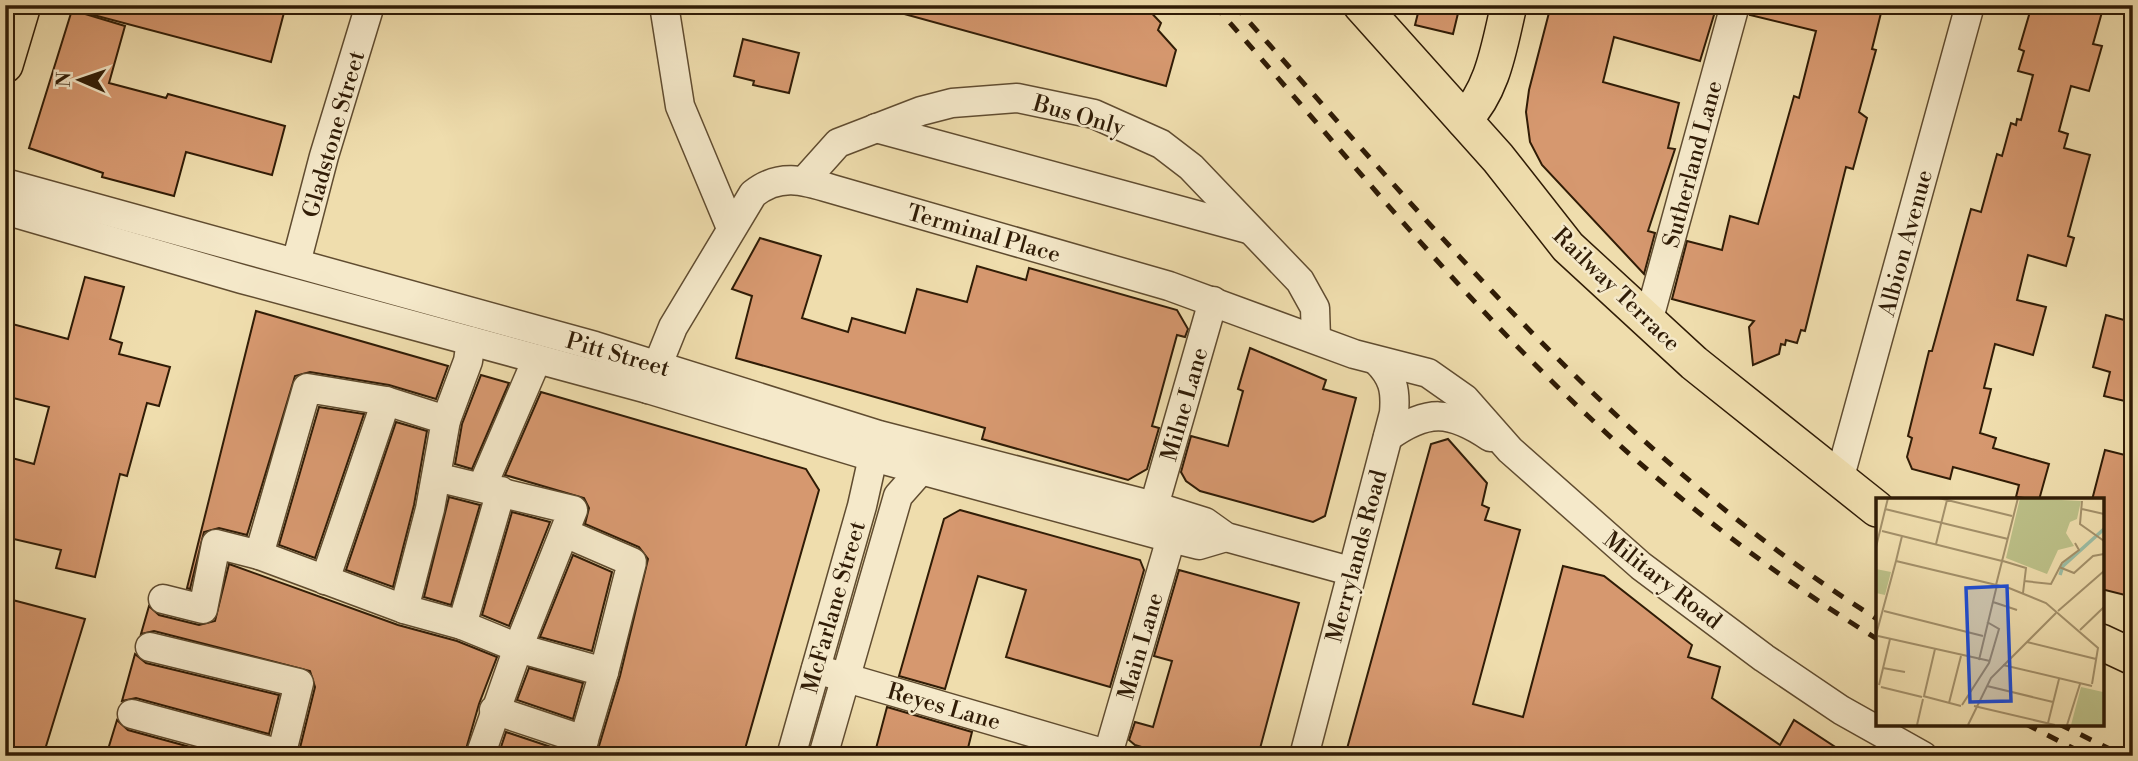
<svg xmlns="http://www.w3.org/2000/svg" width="2138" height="761" viewBox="0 0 2138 761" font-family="'Libre Bodoni',serif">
	<rect width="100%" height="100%" fill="#efddad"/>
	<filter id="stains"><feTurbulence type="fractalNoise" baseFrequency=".00286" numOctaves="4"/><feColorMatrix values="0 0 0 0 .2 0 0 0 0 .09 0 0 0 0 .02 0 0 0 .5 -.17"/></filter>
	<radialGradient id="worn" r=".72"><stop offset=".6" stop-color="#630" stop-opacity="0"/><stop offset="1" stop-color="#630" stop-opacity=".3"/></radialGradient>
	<g fill="#d6986f" stroke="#301c06" stroke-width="2">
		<path d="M87 5H286L271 62 86 13Z"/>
		<path d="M898 5H1144L1161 23 1158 30 1176 50 1166 86 897 12Z"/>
		<path d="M1420 5H1460L1453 34 1415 25Z"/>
		<path d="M1551 5H1717L1700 61 1614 37 1603 82 1679 103 1668 148 1675 149 1648 231 1655 233 1644 274 1542 165 1530 142 1526 112 1529 90Z"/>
		<path d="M1751 5H1883L1872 49 1876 50 1859 112 1867 118 1853 169 1846 167 1805 331 1801 330 1797 343 1786 340 1785 345 1781 344 1779 354 1753 365 1749 327 1754 321 1672 299 1687 241 1722 250 1730 216 1758 224 1794 96 1799 98 1816 31 1750 15Z"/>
		<path d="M2032 5H2104L2093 44 2102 46 2089 91 2071 86 2059 131 2068 134 2064 148 2090 155 2068 236 2074 238 2066 266 2028 255 2017 300 2046 307 2033 355 1995 344 1984 388 1991 389 1980 433 1996 438 1993 448 2049 464 2039 500 2016 497 2019 485 1953 467 1950 479 1912 469 1907 457 1912 438 1908 436 1929 351H1932L1971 209 1981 212 1997 154 2002 156 2011 123 2016 125 2017 119 2021 120 2033 75 2018 71 2024 51 2019 49Z"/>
		<path d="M72 10 125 26 109 83 166 98 168 94 285 126 272 175 186 152 174 196 102 177 103 173 29 148Z"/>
		<path d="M743 39 799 53 789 93 753 85 754 81 734 76Z"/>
		<path d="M760 238 821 256 802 318 848 332 852 318 905 333 917 289 967 302 977 266 1026 280 1029 268 1177 310 1188 329 1185 337 1177 335 1152 426 1159 428 1147 469 1128 480 982 439 985 428 736 358 752 296 732 289Z"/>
		<path d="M85 277 124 287 110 339 122 343 119 354 170 367 159 406 147 403 127 476 120 474 95 577 56 568 61 550 5 537V465L10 466 12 458 34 464 49 407 5 396V322L68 339Z"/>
		<path d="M256 311 448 366 436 399 389 385 310 372 295 376 247 535 219 528 204 532 190 589 187 588Z"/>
		<path d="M2125 314 2133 315V403L2104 396 2110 372 2093 367 2106 315 2124 320Z"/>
		<path d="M1250 348 1326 380 1323 389 1356 398 1325 516 1313 522 1200 491 1186 481 1181 472 1191 436 1228 446 1243 391 1238 389Z"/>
		<path d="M481 375 509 383 472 469 455 464 462 424Z"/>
		<path d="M541 392 806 469 819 490 743 756H596L620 676 648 559 639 547 585 524 589 508 584 498 505 475Z"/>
		<path d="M319 407 364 414 315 558 279 545Z"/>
		<path d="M396 422 427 431 414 505 393 587 346 570Z"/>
		<path d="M1448 439 1487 483 1482 505 1489 508 1485 520 1520 530 1473 704 1523 717 1563 566 1604 576 1692 645 1688 657 1720 667 1712 698 1780 745 1794 720 1849 756H1345L1431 444Z"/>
		<path d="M2105 450 2133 457V597L2101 589V500H2092Z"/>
		<path d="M449 497 480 505 451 605 424 597Z"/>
		<path d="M960 510 1140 560 1144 570 1110 687 1006 657 1026 590 978 576 945 689 899 676 944 519Z"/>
		<path d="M512 512 550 522 509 626 482 615Z"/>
		<path d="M573 555 612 572 592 651 540 637Z"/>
		<path d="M229 564 398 625 457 641 497 657 479 704 464 756H298L315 687 310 671 154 631 141 634 149 606 159 615 199 625 215 621Z"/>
		<path d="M1179 570 1299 603 1258 756H1171L1135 745 1129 740 1135 722 1153 727 1172 661 1154 656Z"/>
		<path d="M5 598 85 619 43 756H5Z"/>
		<path d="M135 654 146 663 279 695 269 734 136 698 122 701Z"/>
		<path d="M529 668 583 683 573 719 517 700Z"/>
		<path d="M887 707 972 732 966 756H874Z"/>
		<path d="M117 720 128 730 223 756H106Z"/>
		<path d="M506 732 563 751V756H498Z"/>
	</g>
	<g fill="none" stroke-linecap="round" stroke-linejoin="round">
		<g stroke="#604c30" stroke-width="31">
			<g id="minor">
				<path d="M664 5 680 106 731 228"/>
				<path d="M876 128 1248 229"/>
				<path d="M804 181 838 143 921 111 952 103 1017 98 1094 114 1161 144 1191 167 1300 281 1315 308 1316 339"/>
				<path d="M5 183 595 346 879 435 1154 506 1205 522 1226 537 1350 571"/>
				<path d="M5 210 242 279 648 389 873 457 1171 538 1199 545 1226 537"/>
				<path d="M296 263 324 156 370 5"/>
				<path d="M1648 322 1735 5"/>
				<path d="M648 389 673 327 753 194C779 173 803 180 832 189L1169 286 1354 354 1428 373 1465 399 1510 450 1641 566 1764 658 1841 710 1923 756"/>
				<path d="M446 420 468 361 471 341"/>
				<path d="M1388 437C1427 409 1450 410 1490 437"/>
				<path d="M1839 480 1970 5"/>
				<path d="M482 487 537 359"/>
				<path d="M1154 506 1213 301"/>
				<path d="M565 533 632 562 604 672"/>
				<path d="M259 555 404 609"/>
				<path d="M325 580 386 401"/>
				<path d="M163 599 203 609 216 544 259 555 307 388 386 401 446 420 430 509 404 609 462 625 518 648 573 510 436 477"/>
				<path d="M462 625 501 491"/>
				<path d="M150 647 299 683 281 756"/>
				<path d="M816 669 1113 756"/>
				<path d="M494 710 584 740"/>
				<path d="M132 714 281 754"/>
				<path d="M1108 754 1171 538"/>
				<path d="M480 756 518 648 604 672 579 756"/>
				<path d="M791 756 862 506 873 457"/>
				<path d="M823 756 898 496 921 470"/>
				<path d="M1304 756 1394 413C1396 390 1393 377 1377 361"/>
			</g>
		</g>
		<g stroke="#301c06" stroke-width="38">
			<g id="major">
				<path d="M1361 5 1498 158 1568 247 1694 363 1877 509"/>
				<path d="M5 65 23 5"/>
				<path d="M1464 120C1494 88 1499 46 1509 5"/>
				<path d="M2101 642 2133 657"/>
			</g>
		</g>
		<use href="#minor" stroke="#f5e9ca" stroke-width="28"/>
		<use href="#major" stroke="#efddad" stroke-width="35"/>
		<g stroke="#301c06" stroke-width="5" stroke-dasharray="12 12" stroke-linecap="butt">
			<path d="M1214 5C1337 143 1453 290 1588 416 1677 500 1774 575 1877 639"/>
			<path d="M1234 5C1433 227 1622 459 1877 619"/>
			<path d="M2026 724 2088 756"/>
			<path d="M2059 724 2124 756"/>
		</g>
	</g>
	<g text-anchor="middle" stroke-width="5" stroke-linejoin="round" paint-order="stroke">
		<g font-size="23" fill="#301c06" stroke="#f5e9ca">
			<text transform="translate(1079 115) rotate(16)" y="8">Bus Only</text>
			<text transform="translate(333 134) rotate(-74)" y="8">Gladstone Street</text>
			<text transform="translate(1692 164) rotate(-75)" y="8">Sutherland Lane</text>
			<text transform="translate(984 233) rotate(16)" y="8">Terminal Place</text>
			<text transform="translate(1905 243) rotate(-75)" y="8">Albion Avenue</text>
			<text transform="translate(1617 289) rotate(44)" y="8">Railway Terrace</text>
			<text transform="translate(618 354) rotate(16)" y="8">Pitt Street</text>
			<text transform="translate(1184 404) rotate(-74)" y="8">Milne Lane</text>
			<text transform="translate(1356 556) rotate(-75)" y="8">Merrylands Road</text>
			<text transform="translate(1663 580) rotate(38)" y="8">Military Road</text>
			<text transform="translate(833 607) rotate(-74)" y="8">McFarlane Street</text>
			<text transform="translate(1140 646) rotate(-74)" y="8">Main Lane</text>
			<text transform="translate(944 706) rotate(16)" y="8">Reyes Lane</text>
		</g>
	</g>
	<g transform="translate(1876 498)">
		<rect width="228" height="228" fill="#efddad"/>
		<path d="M144 0 205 3 201 21 194 24 190 35 198 48 182 52 171 76 130 60ZM0 71 15 74 9 97 0 95ZM205 189 227 194V227H195Z" fill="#bcc088"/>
		<path fill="none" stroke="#9bbda5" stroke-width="3.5" d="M184 77 187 68 228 31"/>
		<path fill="none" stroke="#a3906a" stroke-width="2" d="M63 0 136 18M206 3 204 26 228 43M9 11 132 41M206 11 228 16M6 33 126 63M60 46 71 2M0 49 12 0M20 63 26 38M127 63 150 70 147 95M183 69 198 75 217 58 228 56M148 83 175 86 186 65 203 52 199 45M120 87 142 0M117 104 141 112M8 113 107 138M182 113 228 73M204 132 228 109M0 137 20 63 133 90 170 105 222 150 216 186M2 138 114 163M151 144 220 161M103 162 121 87M127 167 216 188M7 170 29 174M3 187 14 141M111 188 177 204M5 189 46 199M47 198 85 208M48 198 59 151M73 205 85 158M86 207 113 165 123 131 111 124M98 208 179 227M172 225 183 181M41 227 47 201M92 227 115 180 180 115M191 227 204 186"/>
		<path fill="#1d4ed8" fill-opacity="0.15" stroke="#1d4ed8" stroke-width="3.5" d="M131 88 135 203 94 204 90 90Z"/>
		<rect width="228" height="228" fill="none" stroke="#301c06" stroke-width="3.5"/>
	</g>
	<rect width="2138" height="761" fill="none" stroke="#efddad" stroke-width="28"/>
	<rect x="7" y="7" width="2124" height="747" fill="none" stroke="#301c06" stroke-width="3.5"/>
	<rect x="14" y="14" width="2110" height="733" fill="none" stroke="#301c06" stroke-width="2"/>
	<g transform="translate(80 80) rotate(272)" stroke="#f5e9ca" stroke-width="5" paint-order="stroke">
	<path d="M0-5L12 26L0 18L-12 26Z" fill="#301c06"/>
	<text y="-10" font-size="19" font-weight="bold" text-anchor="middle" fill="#301c06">N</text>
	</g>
	<rect width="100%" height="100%" filter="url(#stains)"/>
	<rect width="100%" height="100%" fill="url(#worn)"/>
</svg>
